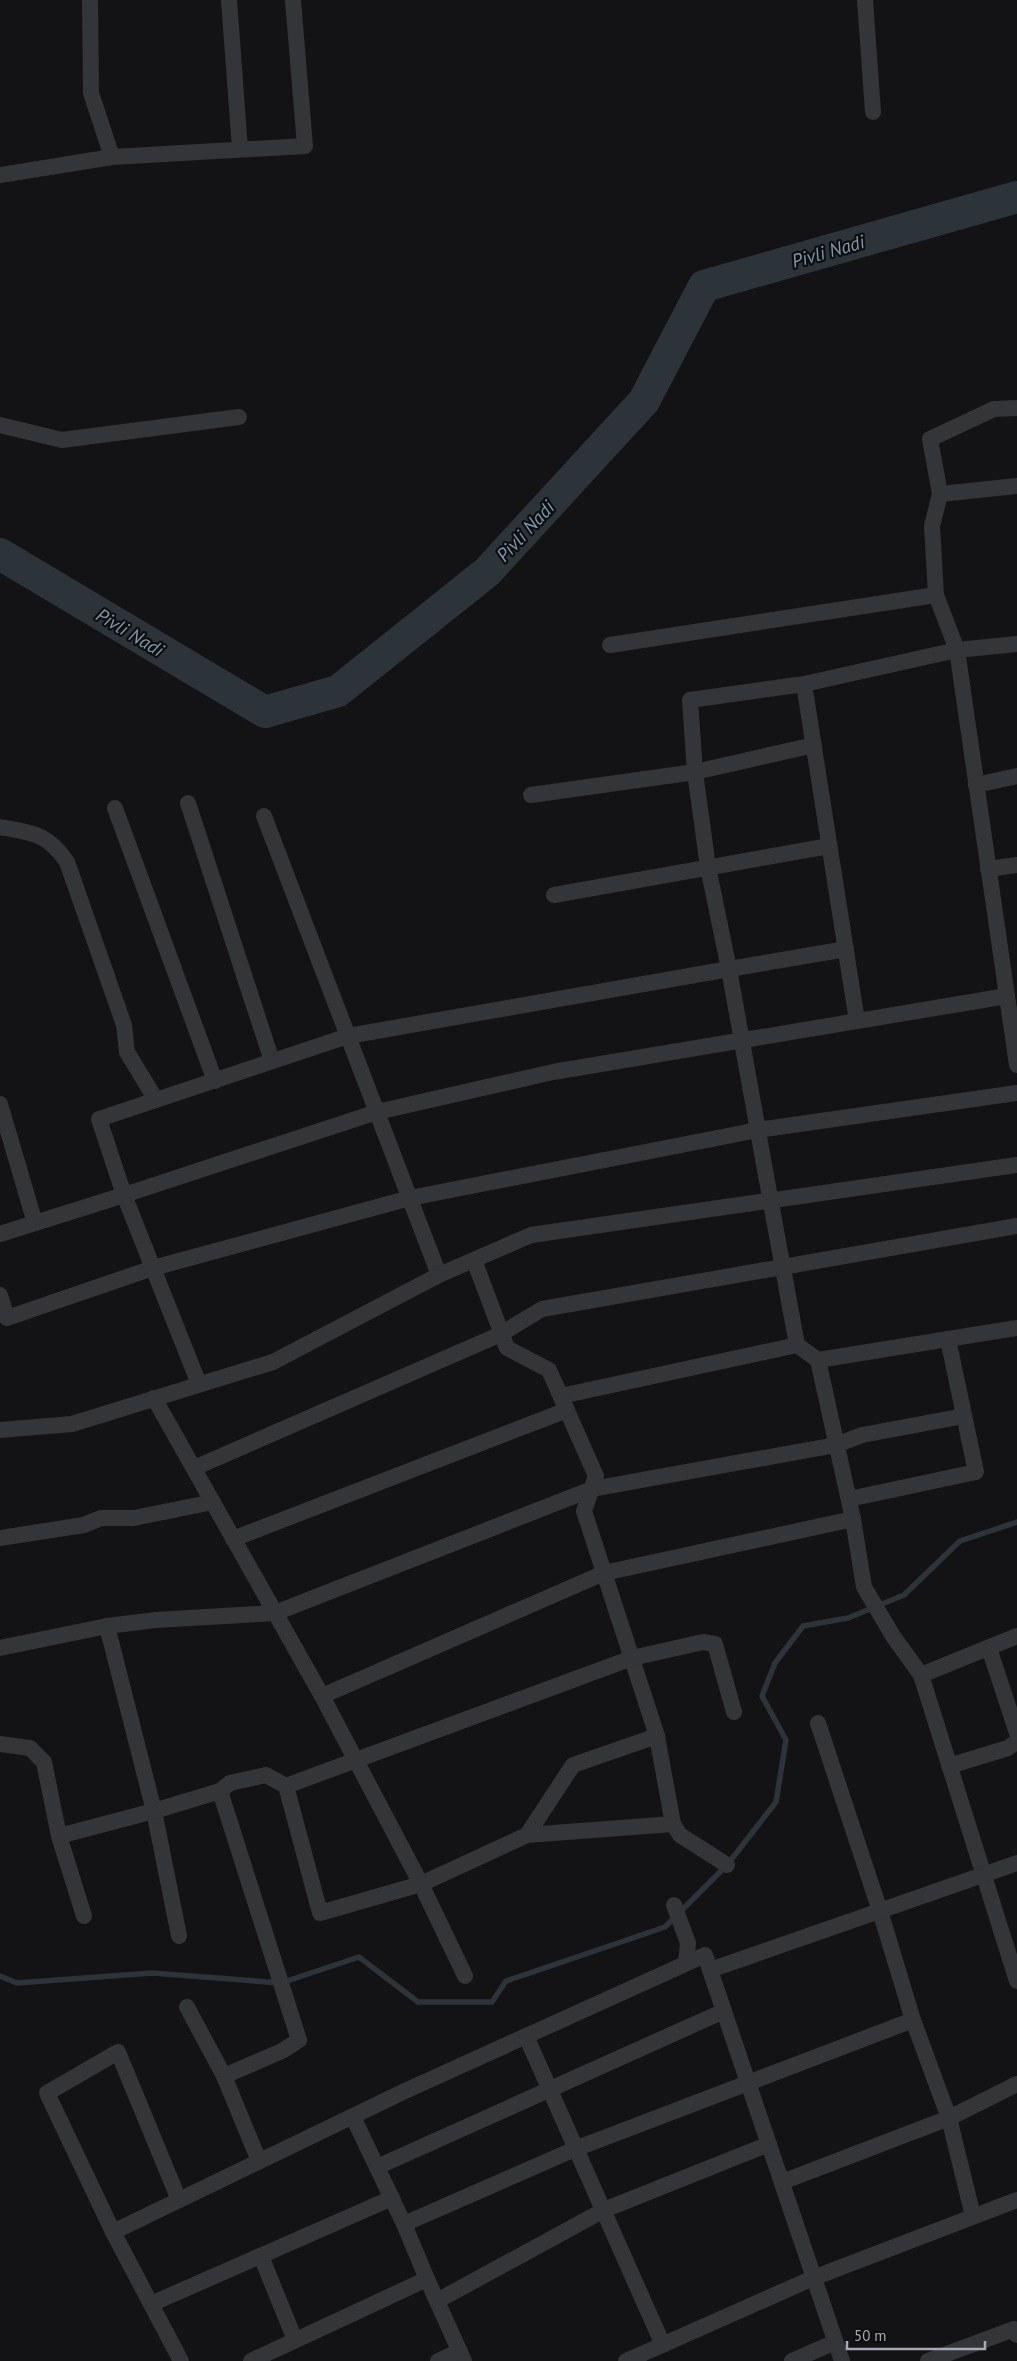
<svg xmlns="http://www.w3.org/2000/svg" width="1017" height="2361" viewBox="0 0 1017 2361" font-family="'PT Sans',sans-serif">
	<rect width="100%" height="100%" fill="#131315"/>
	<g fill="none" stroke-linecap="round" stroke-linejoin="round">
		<path stroke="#2c343a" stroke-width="5.5" d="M0 1976 17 1983 152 1973 281 1983 359 1957 418 2002H492L506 1981 665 1927 727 1865 776 1802 786 1740 762 1696 775 1663 803 1626 848 1618 904 1595 960 1541 1017 1522"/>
		<path stroke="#2c343a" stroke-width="32" d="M0 554 265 712 338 691 487 572 644 401 704 286 1017 197"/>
		<g stroke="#343539" stroke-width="16">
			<path d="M90 0 91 93 112 157"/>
			<path d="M229 0 240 149"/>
			<path d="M865 0 873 112"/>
			<path d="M0 175 112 157 305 146 293 0"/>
			<path d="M0 425 62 440 239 417"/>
			<path d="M940 494 1017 486"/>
			<path d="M1017 644 957 650 1017 1065"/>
			<path d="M610 645 936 595"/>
			<path d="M804 684 690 700 695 772 708 867 729 969 846 949"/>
			<path d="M976 785 1017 776"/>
			<path d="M531 795 695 772 814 745"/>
			<path d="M188 803 272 1061"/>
			<path d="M115 808 215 1081"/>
			<path d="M264 816 439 1275"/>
			<path d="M0 827C33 833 47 833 67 862L124 1025 127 1052 156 1100"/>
			<path d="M988 869 1017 865"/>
			<path d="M554 895 829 846"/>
			<path d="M857 1021 804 684 957 650 936 595 932 526 940 494 930 439 994 409 1017 408"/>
			<path d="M0 1104 35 1223 124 1195 199 1384"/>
			<path d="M0 1234 35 1223"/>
			<path d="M0 1295 7 1318 153 1268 410 1198 758 1130 1017 1093"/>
			<path d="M797 1345 818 1360 1017 1328"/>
			<path d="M561 1396 797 1345C774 1220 751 1094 729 969L348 1036 99 1119 124 1195 377 1112 553 1072 1007 996"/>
			<path d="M154 1398 322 1696 421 1884 527 1835 573 1765 657 1736 584 1511 596 1476 549 1370 507 1348 474 1260"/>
			<path d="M0 1430 72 1424 273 1362 439 1275 531 1235 1017 1165"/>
			<path d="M194 1468 501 1334 542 1309 1017 1226"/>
			<path d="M849 1499 976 1472 948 1339"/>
			<path d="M853 1519 864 1587 893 1636 921 1675"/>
			<path d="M0 1538 84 1525 101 1518H134L213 1502"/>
			<path d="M233 1539 567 1410"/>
			<path d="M107 1626 154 1811 179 1936"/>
			<path d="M1017 1636 921 1675 1017 1981"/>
			<path d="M0 1648 107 1626 156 1620 275 1613 592 1489 836 1445 862 1435 964 1416"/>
			<path d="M989 1648 1017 1733"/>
			<path d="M322 1696 604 1573 853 1519 818 1360"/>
			<path d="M818 1723 880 1911 913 2020 949 2118 973 2216"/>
			<path d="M657 1736 673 1824 680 1835 727 1865"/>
			<path d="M0 1744 30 1748 44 1762 59 1836 84 1916"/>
			<path d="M949 1766 1008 1748 1017 1741"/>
			<path d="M286 1786 320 1913 421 1884 465 1976"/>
			<path d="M220 1791 299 2040 282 2051 224 2076"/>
			<path d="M527 1835 673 1824"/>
			<path d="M59 1836 154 1811 220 1791 230 1783 266 1775 286 1786 632 1658 703 1642 715 1644 734 1712"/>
			<path d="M674 1905 688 1943 686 1963"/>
			<path d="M710 1970 1017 1863"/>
			<path d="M187 2007 224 2076 259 2161"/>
			<path d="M526 2036 663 2345"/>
			<path d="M353 2117 404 2224"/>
			<path d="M377 2167 724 2011"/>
			<path d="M782 2182 949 2118 1017 2084"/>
			<path d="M113 2232 47 2093 118 2052 179 2200"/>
			<path d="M261 2256 295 2340"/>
			<path d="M427 2279 404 2224 575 2149 913 2020"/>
			<path d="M437 2301 604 2210 769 2144"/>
			<path d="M151 2304 392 2198"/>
			<path d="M181 2361 113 2232 405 2091 705 1955 842 2361"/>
			<path d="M251 2361 427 2279 464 2361"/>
			<path d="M438 2361 460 2351"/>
			<path d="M626 2361 813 2278 1017 2200"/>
			<path d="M792 2361 835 2342"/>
			<path d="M928 2361 1014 2329 1017 2335"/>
		</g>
	</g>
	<g text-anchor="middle" stroke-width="4.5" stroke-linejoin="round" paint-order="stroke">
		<g font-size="19" font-style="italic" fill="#7d99ae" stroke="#0e0e0f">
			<text transform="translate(828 251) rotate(-16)" y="7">Pivli Nadi</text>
			<text transform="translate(525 531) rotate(-47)" y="7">Pivli Nadi</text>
			<text transform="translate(130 632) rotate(31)" y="7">Pivli Nadi</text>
		</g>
	</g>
	<path d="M847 2341v8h138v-8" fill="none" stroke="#a5aab4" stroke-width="2.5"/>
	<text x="854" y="2341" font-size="15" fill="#a5aab4" stroke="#0e0e0f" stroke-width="4" paint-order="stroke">50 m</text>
</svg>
